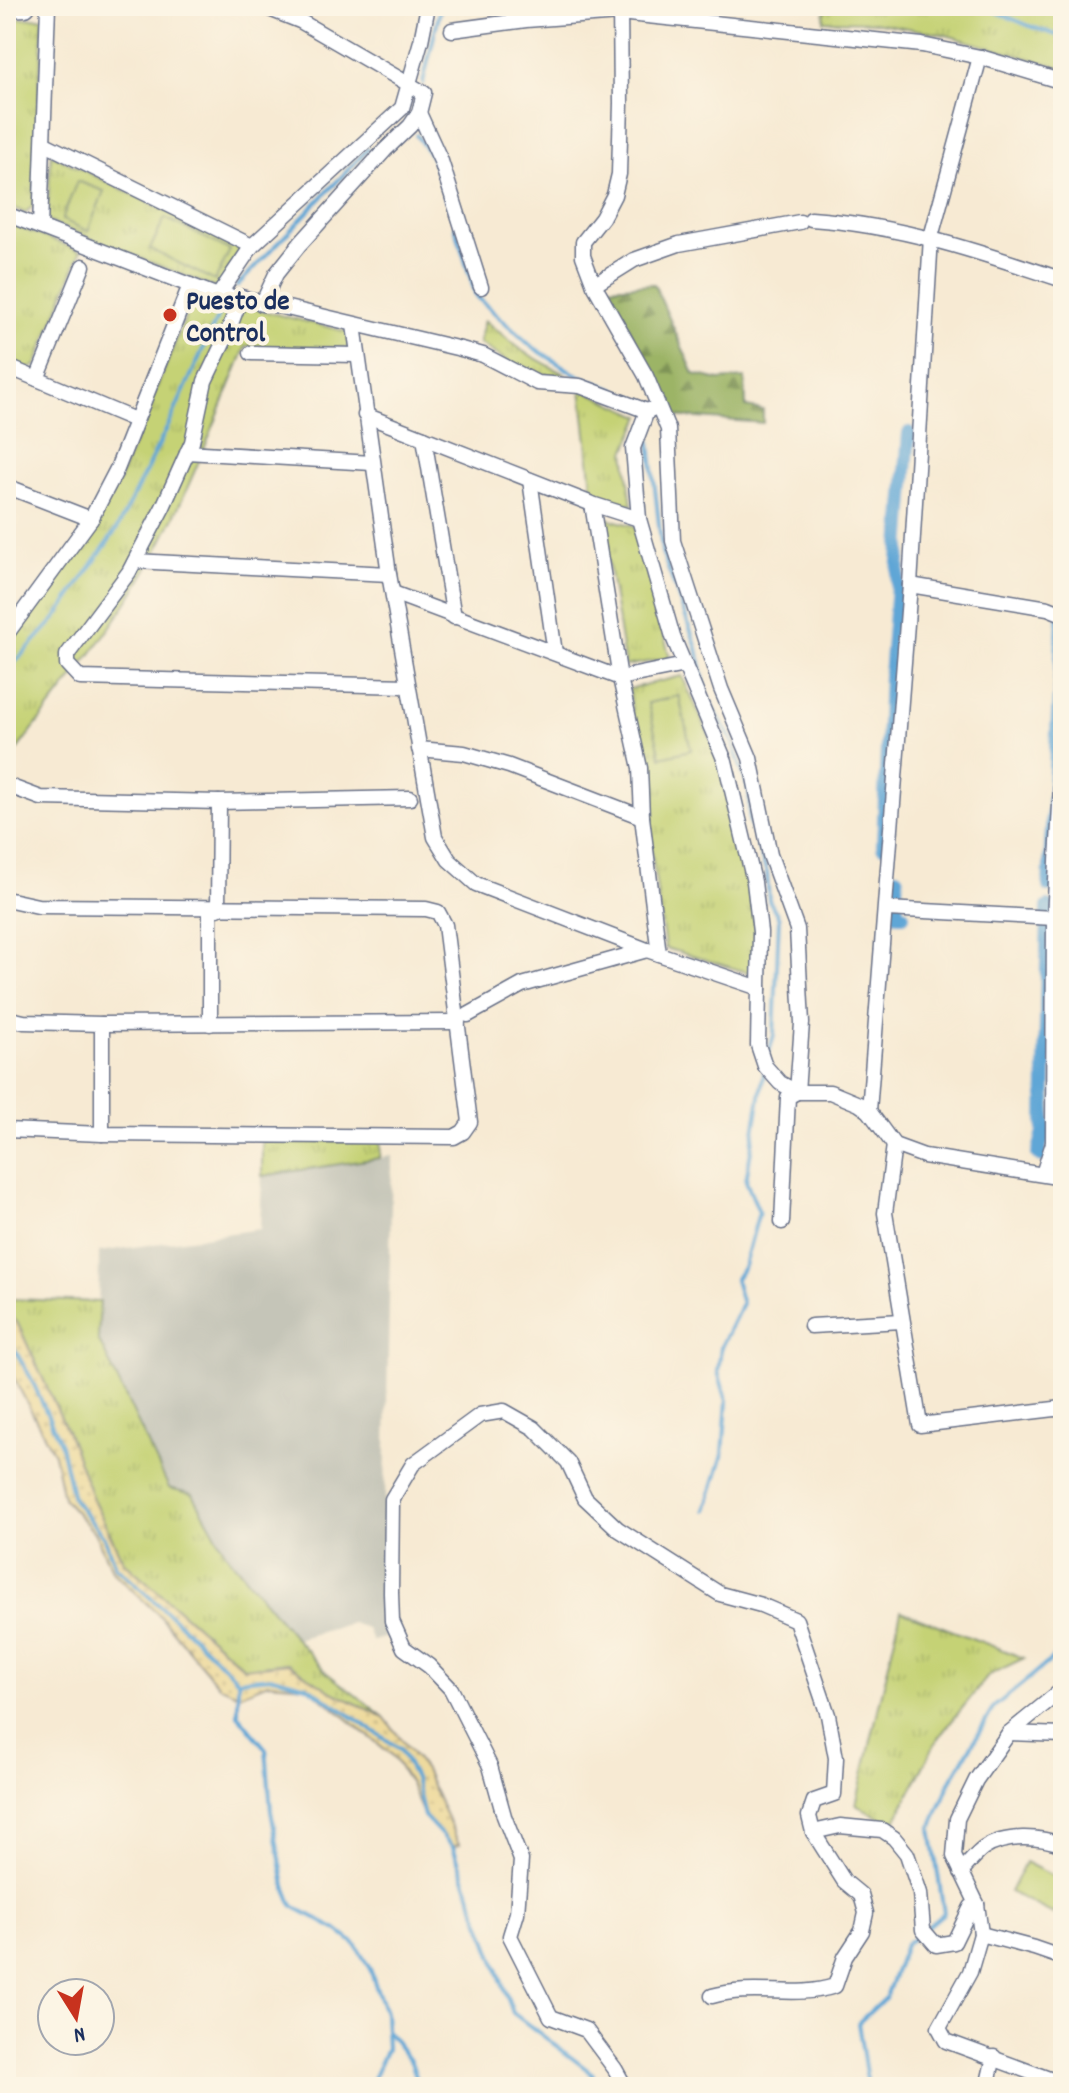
<svg xmlns="http://www.w3.org/2000/svg" width="1069" height="2093" viewBox="0 0 1069 2093" font-family="Dekko,sans-serif">
	<defs>
		<pattern id="grass-tufts" width="24" height="20" patternUnits="userSpaceOnUse" patternTransform="scale(2)"><rect width="24" height="20" fill="#c5d274"/><path d="M3 7l-1-3M5 7V3M7 7l1-3M15 17l-1-3M17 17v-4M19 17l1-3" fill="none" stroke="#a9b567"/></pattern>
		<pattern id="forest-firs" width="22" height="20" patternUnits="userSpaceOnUse" patternTransform="scale(2)"><rect width="22" height="20" fill="#9cb466"/><path d="M5 1l3.5 6h-7zM16 11l3.5 6h-7z" fill="#7e9357"/></pattern>
		<pattern id="sand-dots" width="8" height="8" patternUnits="userSpaceOnUse" patternTransform="scale(2)"><rect width="8" height="8" fill="#eeda9e"/><path d="M2 2h.1M6 6h.1" fill="none" stroke="#ccbb8a" stroke-width="1.8" stroke-linecap="round"/></pattern>
	</defs>
	<rect width="100%" height="100%" fill="#fcf5e5"/>
	<filter id="ink" filterUnits="userSpaceOnUse"><feTurbulence type="fractalNoise" baseFrequency=".0125" numOctaves="2"/><feDisplacementMap in="SourceGraphic" scale="16" xChannelSelector="R" yChannelSelector="G"/><feConvolveMatrix kernelMatrix="1 2 1 2 8 2 1 2 1" color-interpolation-filters="sRGB"/></filter>
	<filter id="wash" filterUnits="userSpaceOnUse"><feTurbulence type="fractalNoise" baseFrequency=".006" numOctaves="4" result="noise"/><feDisplacementMap in="SourceGraphic" scale="32" xChannelSelector="R" yChannelSelector="G"/><feGaussianBlur stdDeviation="1.8" result="paint"/><feColorMatrix in="noise" values="0 0 0 0 0 0 0 0 0 0 0 0 0 0 0 0 0 1.4 0 .05"/><feComposite in="paint" operator="in"/></filter>
	<g filter="url(#wash)">
		<rect width="100%" height="100%" fill="#f7ead3"/>
		<path fill="#c5c5b8" d="M392 1156 383 1592 387 1637 372 1641 367 1628 351 1623 296 1639 227 1555 193 1494 169 1488 98 1339 99 1252 260 1229 262 1176Z"/>
		<g fill="url(#grass-tufts)" stroke="#708069" stroke-width="2">
			<path d="M825 6H1063V68L946 35 874 22 824 21Z"/>
			<path d="M43 18 33 206 25 213 6 205V19Z"/>
			<path d="M51 154 241 248 218 289 47 221Z"/>
			<path d="M6 222 81 251 36 365 29 369 6 359Z"/>
			<path d="M195 294 348 332 349 348 246 346C212 429 176 527 127 602 91 658 46 711 6 764V645L93 530 120 478Z"/>
			<path d="M484 320 524 352 564 374C531 380 506 361 479 343Z"/>
			<path d="M581 389 641 416 625 452 632 505 597 494 592 486Z"/>
			<path d="M601 517 635 526 670 658 625 666Z"/>
			<path d="M682 676 722 764 746 866 756 933 753 974 665 948 629 689Z"/>
			<path d="M262 1141H381L380 1158 262 1176Z"/>
			<path d="M6 1299 100 1302 98 1339 169 1488 193 1494 227 1555 296 1639 327 1673 384 1717 330 1691 288 1663 245 1668 123 1561 92 1497 67 1431 17 1322 6 1315Z"/>
			<path d="M901 1611 1024 1658 989 1675 938 1738 893 1825 856 1805Z"/>
		</g>
		<path fill="url(#forest-firs)" stroke="#5c7262" stroke-width="2" d="M654 284 694 374 719 380 745 378 746 407 763 410V423L673 416 609 287Z"/>
		<path fill="url(#sand-dots)" stroke="#84847e" stroke-width="2" d="M6 1315 17 1322 67 1431 92 1497 123 1561 244 1668 288 1663 330 1691 384 1717 425 1770 459 1844 453 1847 424 1816 410 1784 392 1755 307 1686 268 1683 239 1695 219 1686 160 1616 113 1572 94 1532 63 1498 54 1454 6 1363Z"/>
		<g fill="#c5d274" stroke="#708069" stroke-width="2">
			<path d="M77 181 104 191 88 231 62 220Z"/>
			<path d="M165 218 230 250 215 281 150 249Z"/>
			<path d="M679 696 691 750 661 757 648 703Z"/>
			<path d="M1025 1862 1063 1881V1895L1053 1914 1010 1892Z"/>
		</g>
		<g fill="none" stroke-linecap="round" stroke-linejoin="round">
			<g stroke="#5fa6d6" stroke-width="4">
				<path d="M982 6 1032 27 1063 37"/>
				<path d="M423 83 441 6"/>
				<path d="M416 135 432 157 446 200"/>
				<path d="M455 227 476 296 531 346 575 374 642 401 644 405"/>
				<path d="M237 286 368 149"/>
				<path d="M648 425 662 552 697 648 707 696 732 741 749 792V821L767 873 769 900 779 918 774 1035 768 1056"/>
				<path d="M6 672 56 618 118 527 170 422 223 305"/>
				<path d="M6 1335 31 1378 61 1445 73 1499 104 1537 115 1566 182 1626 238 1680 273 1677 307 1686 400 1749 415 1778 424 1816 453 1847 513 2013 593 2074V2087"/>
				<path d="M706 1510 723 1454 727 1401 718 1372 721 1347 742 1304 735 1280 744 1266 759 1212 746 1181 764 1072"/>
				<path d="M238 1680V1715L266 1749 271 1811 285 1886 293 1906 337 1930 355 1944 370 1969 385 2013 387 2049 369 2087"/>
				<path d="M927 1927 944 1913 931 1829 949 1784 994 1707 1050 1661 1063 1645"/>
				<path d="M387 2031 411 2062 417 2079 426 2087"/>
				<path d="M865 2087 867 2080 858 2023 886 1997 905 1945 920 1933"/>
			</g>
			<g stroke="#5fa6d6" stroke-width="14">
				<path d="M883 846 890 676 909 433"/>
				<path d="M897 877C895 890 896 901 898 915H903"/>
				<path d="M1049 886 1063 619"/>
				<path d="M1041 1156 1038 1154 1044 1133 1048 907"/>
				<path d="M1055 1161 1063 1165"/>
			</g>
		</g>
	</g>
	<g filter="url(#ink)">
		<g fill="none" stroke-linecap="round" stroke-linejoin="round">
			<g stroke="#687087" stroke-width="17">
				<g id="street">
					<path d="M262 6 300 21 424 93 419 113 410 126 385 150 300 244 276 274 262 304"/>
					<path d="M620 6 621 103 619 174 614 195 602 218 583 242V256L594 285 646 376 668 429 673 541 721 689 750 758 770 855 797 929 802 1023 797 1092 788 1097 782 1222"/>
					<path d="M452 30 526 20 619 13 922 45 980 57 1063 82"/>
					<path d="M419 113 441 161 481 287"/>
					<path d="M45 144 252 246"/>
					<path d="M6 214 218 296 241 297 461 349 483 355 537 383 580 386 647 411"/>
					<path d="M811 219C900 225 980 252 1063 280"/>
					<path d="M40 227 48 6"/>
					<path d="M594 285 634 260 679 244 800 222"/>
					<path d="M218 296 252 246 402 108 421 41 428 6"/>
					<path d="M241 297 226 337 205 381 192 442 163 507 129 572 67 655V664L80 678 408 686"/>
					<path d="M354 325 389 574 435 837 449 860 476 884 647 950 759 988"/>
					<path d="M251 353 356 355"/>
					<path d="M6 366 135 420"/>
					<path d="M37 379 83 266"/>
					<path d="M657 407 647 411 633 448 639 519 673 637 725 761 754 882 760 932 758 1045 765 1066 780 1083 797 1092H830L859 1104 869 1111 894 1145 924 1156 1063 1178"/>
					<path d="M365 415 592 504 639 519"/>
					<path d="M424 438 454 617"/>
					<path d="M187 452 372 463"/>
					<path d="M530 480 555 653"/>
					<path d="M6 486 91 519"/>
					<path d="M592 504 620 678 640 768 642 817 659 954"/>
					<path d="M135 561 389 574"/>
					<path d="M910 585 1048 608 1063 614"/>
					<path d="M393 593 620 678 685 665"/>
					<path d="M6 635 91 519 117 469 190 285"/>
					<path d="M419 749 464 753 509 766 642 817"/>
					<path d="M6 785 41 798 219 802 410 798"/>
					<path d="M6 899 38 906 426 909 438 912 445 925 470 1122 463 1132 454 1137 102 1134 6 1130"/>
					<path d="M218 909 219 802"/>
					<path d="M887 909 1054 918"/>
					<path d="M468 1015 522 985 647 950"/>
					<path d="M6 1018 24 1022 102 1024 458 1022"/>
					<path d="M210 1024V909"/>
					<path d="M869 1111 910 585 931 237 980 57"/>
					<path d="M102 1134V1024"/>
					<path d="M894 1145 885 1213 920 1425 1063 1408"/>
					<path d="M1043 1174 1053 1143 1054 918 1063 749"/>
					<path d="M811 1326 902 1321"/>
					<path d="M1063 1689 1009 1733 976 1780 957 1819 954 1856 977 1904 981 1934 970 1972 939 2028 946 2041 1063 2084"/>
					<path d="M1009 1733 1063 1735"/>
					<path d="M961 1872C968 1864 975 1855 983 1849 1005 1834 1040 1836 1063 1845"/>
					<path d="M981 1934 1034 1948 1063 1958"/>
					<path d="M712 1996C755 1984 795 1999 835 1986L845 1957 862 1931 866 1913 861 1895 844 1881 813 1832 840 1826 882 1830 894 1838 907 1854 920 1893 923 1930 936 1945 954 1942 971 1907 977 1904"/>
					<path d="M625 2087 615 2069 586 2030 551 2017 510 1936 517 1913 521 1860 504 1816 490 1766 451 1689 429 1666 404 1648 392 1621 391 1593 392 1499 413 1464 480 1415 504 1411 534 1428 568 1462 585 1498 618 1529 720 1594 761 1605 796 1620 828 1715 836 1758 834 1794 814 1801 809 1816 813 1832"/>
					<path d="M987 2087 994 2057"/>
				</g>
			</g>
			<g stroke="#687087" stroke-width="23">
				<path id="secondary" d="M6 7 25 6"/>
			</g>
			<use href="#street" stroke="#fff" stroke-width="14"/>
			<use href="#secondary" stroke="#fff" stroke-width="20"/>
		</g>
	</g>
	<circle fill="#c8321e" stroke="#fcf5e5" stroke-width="3" cx="170" cy="315" r="8"/>
	<g text-anchor="middle" stroke-width="8" stroke-linejoin="round" paint-order="stroke">
		<g font-size="28" font-weight="bold" fill="#1b2f5e" stroke="#fcf5e5" text-anchor="start">
			<text x="186" y="309">Puesto de<tspan x="186" dy="32">Control</tspan></text>
		</g>
	</g>
	<rect width="1069" height="2093" fill="none" stroke="#fcf5e5" stroke-width="32"/>
	<g transform="translate(76 2017) rotate(169)"><circle r="38" fill="#fcf5e5" stroke="#a2a6af" stroke-width="2"/>
	<path d="M0-6L14 30L0 20L-14 30Z" fill="#c8321e"/>
	<text y="-12" font-size="22" font-weight="bold" text-anchor="middle" fill="#1b2f5e">N</text>
	</g>
</svg>
